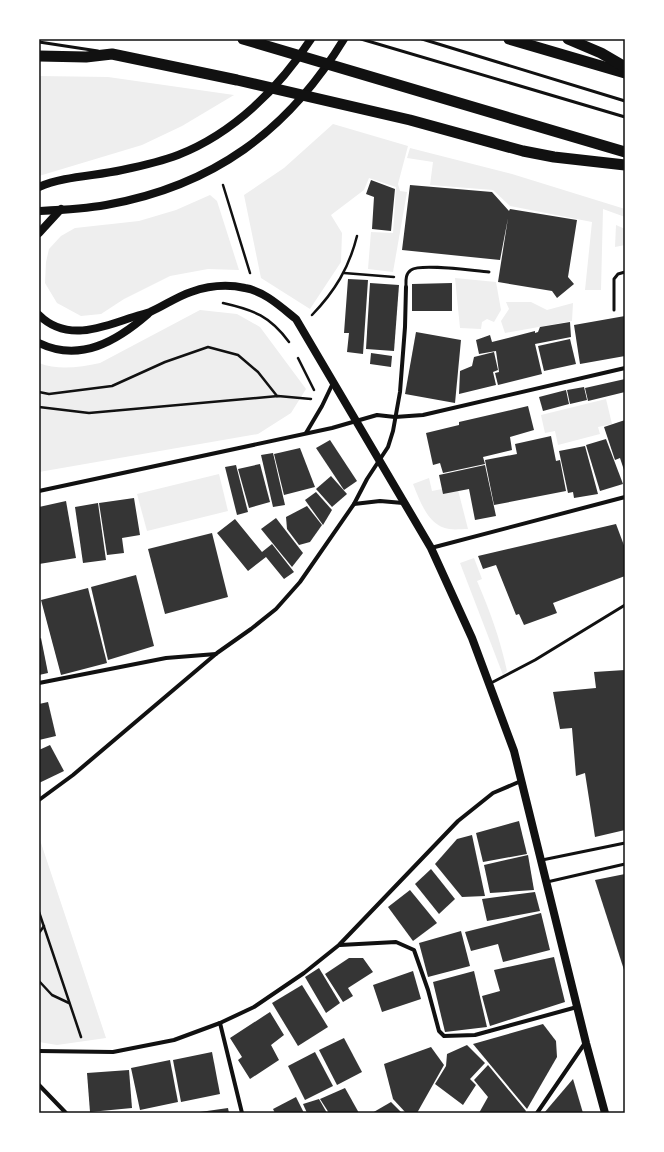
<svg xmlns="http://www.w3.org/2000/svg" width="664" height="1152" viewBox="0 0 664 1152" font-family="Lora,serif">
	<rect width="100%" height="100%" fill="#fff"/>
	<g fill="#eee">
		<path d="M39 76 108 77 234 95 182 126 142 145 39 176Z"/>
		<path d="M333 124 408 146 398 184 400 191 407 192 393 272 368 269 371 232 393 233 396 187 369 178 364 190 331 215 342 233 341 262 310 309 261 278 244 195 284 168Z"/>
		<path d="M410 148 512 174 625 209V217L603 209 601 290H585L592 222 510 206 493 190 430 185 433 162 407 158Z"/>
		<path d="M210 195 217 201 239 270 208 269 170 276 124 299 101 314 81 316 57 303 45 283 46 262 49 249 61 236 75 228 139 221 176 210Z"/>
		<path d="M616 225 625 229V245L615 247Z"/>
		<path d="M455 278 496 282 501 310 494 322 487 319 482 322 481 329 460 328Z"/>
		<path d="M506 302H531L547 310 573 303 572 321 505 333 501 321 509 309Z"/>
		<path d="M200 310 237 314 260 327 306 389 291 413 258 434 39 472V363C59 371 80 367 100 363Z"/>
		<path d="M606 399 612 424 598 427 600 434 558 445 555 431 545 433 541 415Z"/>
		<path d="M219 474 228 511 147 531 137 494Z"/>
		<path d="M429 478 432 491 457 486 468 529C462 529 455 530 449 529 428 526 420 501 413 484Z"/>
		<path d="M474 558 482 579 477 581C490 611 500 639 507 671L503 675 460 563Z"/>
		<path d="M39 837 106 1038 57 1045 39 1042Z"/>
	</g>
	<g fill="#353535">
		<path d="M371 180 395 189 391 231 372 229 374 197 366 194Z"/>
		<path d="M410 185 492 192 509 211 510 209 577 220 568 277 574 284 557 298 552 291 498 282 508 218 500 260 402 250Z"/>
		<path d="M348 279 368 280 363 354 347 352 349 333H344Z"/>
		<path d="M370 283 399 285 394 351 366 349Z"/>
		<path d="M452 283V311H412V284Z"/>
		<path d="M625 316V356L580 364 574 325Z"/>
		<path d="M570 322 571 337 535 344 542 374 498 385 495 373 499 372 496 351 479 354 476 340 490 335 492 342 535 331V333L538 332 540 327Z"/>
		<path d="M416 332 461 340 455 403 405 394Z"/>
		<path d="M570 339 576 364 544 371 538 346Z"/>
		<path d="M494 352 498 370 493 372 496 385 459 394 460 371 472 366 474 357Z"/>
		<path d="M371 353 392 356 391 367 370 364Z"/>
		<path d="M625 379V392L588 401 585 388Z"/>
		<path d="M584 387 587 400 570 404 567 390Z"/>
		<path d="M566 390 569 404 543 411 539 397Z"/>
		<path d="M528 406 534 430 510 437 512 450 483 457 485 464 443 473 440 463 433 465 426 433 459 425V422Z"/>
		<path d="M625 420V473L620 458 615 460 604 427Z"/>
		<path d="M551 436 556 461 560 460 566 491 494 505 485 460 517 454 515 444Z"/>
		<path d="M606 439 623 484 600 491 586 445Z"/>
		<path d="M330 440 357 481 344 490 316 448Z"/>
		<path d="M585 446 598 494 574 498 573 492 568 493 559 451Z"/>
		<path d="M300 448 315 487 284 495 274 454Z"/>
		<path d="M273 453 285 505 273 507 261 455Z"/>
		<path d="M260 464 270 502 249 508 238 469Z"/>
		<path d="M236 465 248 512 237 515 225 467Z"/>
		<path d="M485 465 496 516 475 520 469 489 443 494 439 475Z"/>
		<path d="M331 476 347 494 332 507 316 489Z"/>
		<path d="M316 492 332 510 323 525 305 500Z"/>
		<path d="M134 498 140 535 122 538 124 553 107 555 99 503Z"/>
		<path d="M66 501 76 558 39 564V507Z"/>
		<path d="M98 503 106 560 83 563 75 507Z"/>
		<path d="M307 506 322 525 310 542 299 545 287 529 286 517Z"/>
		<path d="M276 518 303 553 292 567 261 529Z"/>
		<path d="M235 519 262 552 272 544 294 572 284 579 266 557 248 571 217 533Z"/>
		<path d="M616 524 625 548V576L553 603 557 613 524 625 519 614 516 615 496 565 483 569 478 556Z"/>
		<path d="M212 533 228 597 165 614 148 549Z"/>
		<path d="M136 575 154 646 108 660 91 587Z"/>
		<path d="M88 588 107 663 61 675 41 600Z"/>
		<path d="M41 638 48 673 39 675V639Z"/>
		<path d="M625 670V830L595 837 585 773 576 776 572 728 560 729 553 692 596 688 594 672Z"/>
		<path d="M48 702 56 736 39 740V704Z"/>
		<path d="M50 745 64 771 39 783V750Z"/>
		<path d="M519 821 527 854 483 862 476 833Z"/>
		<path d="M472 835 485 896 462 897 435 864 457 839Z"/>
		<path d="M528 855 534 890 490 893 484 865Z"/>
		<path d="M431 869 455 899 439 914 415 884Z"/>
		<path d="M625 874V973L595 880Z"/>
		<path d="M410 890 437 923 413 941 388 907Z"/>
		<path d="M535 892 540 911 487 921 482 899Z"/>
		<path d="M541 913 550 950 503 962 498 944 471 951 465 932Z"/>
		<path d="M461 931 470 966 428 977 419 943Z"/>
		<path d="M554 957 565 1002 490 1026 482 996 500 991 494 970Z"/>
		<path d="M349 958H363L373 972 348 988 353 996 343 1002 325 974Z"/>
		<path d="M319 968 340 1003 326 1013 305 977Z"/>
		<path d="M413 971 421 999 382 1012 373 985Z"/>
		<path d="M474 971 487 1027 445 1032 433 982Z"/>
		<path d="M302 985 328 1027 298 1046 272 1003Z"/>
		<path d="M270 1012 284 1035 271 1045 279 1060 250 1079 238 1060 242 1057 230 1038Z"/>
		<path d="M543 1024 556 1041 557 1057 527 1109 473 1044Z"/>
		<path d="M344 1038 362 1072 337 1085 319 1050Z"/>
		<path d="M467 1045 485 1063 470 1079 476 1085 463 1105 435 1084 446 1066 447 1054Z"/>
		<path d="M431 1047 444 1065 417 1113H406L393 1099 384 1064Z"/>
		<path d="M212 1052 220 1094 181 1102 173 1060Z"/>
		<path d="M315 1052 333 1086 305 1100 288 1066Z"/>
		<path d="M170 1060 178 1102 140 1110 131 1068Z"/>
		<path d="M488 1065 526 1111 525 1113H479L488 1097 474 1080Z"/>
		<path d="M129 1070 132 1108 90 1112 87 1073Z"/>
		<path d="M573 1079 583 1113H544Z"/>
		<path d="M345 1088 359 1113H329L320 1099Z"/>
		<path d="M296 1097 304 1113H275L273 1109Z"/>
		<path d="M319 1099 327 1113H307L303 1104Z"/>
		<path d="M391 1102 402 1113H372Z"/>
		<path d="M228 1108 229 1113H200V1112Z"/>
	</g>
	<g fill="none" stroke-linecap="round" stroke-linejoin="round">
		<g stroke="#111" stroke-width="2.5">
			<path d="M223 185 250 273"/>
			<path d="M344 273 394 277"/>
			<path d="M223 303C254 310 270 316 289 342"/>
			<path d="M312 315C335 291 349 268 357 236"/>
			<path d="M298 358 314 390"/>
			<path d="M39 392 49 394 112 386 165 362 208 347 238 355 258 372 277 396"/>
			<path d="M39 407 89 413 278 396 311 399"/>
			<path d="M39 912 81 1037"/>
			<path d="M39 933 44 926"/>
			<path d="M39 981 52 995 69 1003"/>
		</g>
		<g stroke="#111" stroke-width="3">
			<path d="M361 39 625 117"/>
			<path d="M422 39 625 101"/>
			<path d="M39 42 98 51"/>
			<path d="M406 287C406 281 405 274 411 270 421 263 474 271 489 272"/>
			<path d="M614 310V279L618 274 625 272"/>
			<path d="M491 683 535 660 625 605"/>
			<path d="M542 860 625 843"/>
			<path d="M547 882 625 864"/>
		</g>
		<g stroke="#111" stroke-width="4">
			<path d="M306 433 322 406 333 383"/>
			<path d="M39 491 332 428 377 415 395 417 423 415 625 368"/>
			<path d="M354 504 380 501 403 503"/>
			<path d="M431 548 625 497"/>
			<path d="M39 683 166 658 216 654"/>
			<path d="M39 800 73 775 217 653 251 629 276 609 300 582 354 504 367 479 388 447 393 431 400 392 405 327 406 287"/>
			<path d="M340 945 396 942 414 950 428 990 439 1031 444 1036 475 1035 577 1007"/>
			<path d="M220 1023 242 1113"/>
			<path d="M39 1051 113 1052 174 1040 220 1023 254 1007 304 973 339 945 458 821 493 793 521 781"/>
			<path d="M39 1085 66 1113"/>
			<path d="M537 1113 585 1043"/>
		</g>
		<g stroke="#111" stroke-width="8">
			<path d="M39 187C64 176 96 176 122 170 141 166 160 162 178 155 234 133 279 88 311 39"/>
			<path d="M39 211C61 210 84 209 106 205 213 186 288 131 344 39"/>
			<path d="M39 233 61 209"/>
			<path d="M39 315C65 341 99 329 130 318 136 316 143 314 150 312 164 306 176 297 191 292 208 286 227 284 245 288 264 291 281 307 296 319L431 548 472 638 514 751 586 1043 605 1113"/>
			<path d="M39 343C80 363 117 341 148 314"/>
		</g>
		<g stroke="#111" stroke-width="11">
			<path d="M243 39 625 152"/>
			<path d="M509 39 625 73"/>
			<path d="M568 39 601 53 625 67"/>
			<path d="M39 56 86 57 112 54 237 80 410 120 523 151 554 157 625 165"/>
		</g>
	</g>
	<rect width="664" height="1152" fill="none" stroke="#ffffff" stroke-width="80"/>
	<rect x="40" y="40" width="584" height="1072" fill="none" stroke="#111" stroke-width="1.5"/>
</svg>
